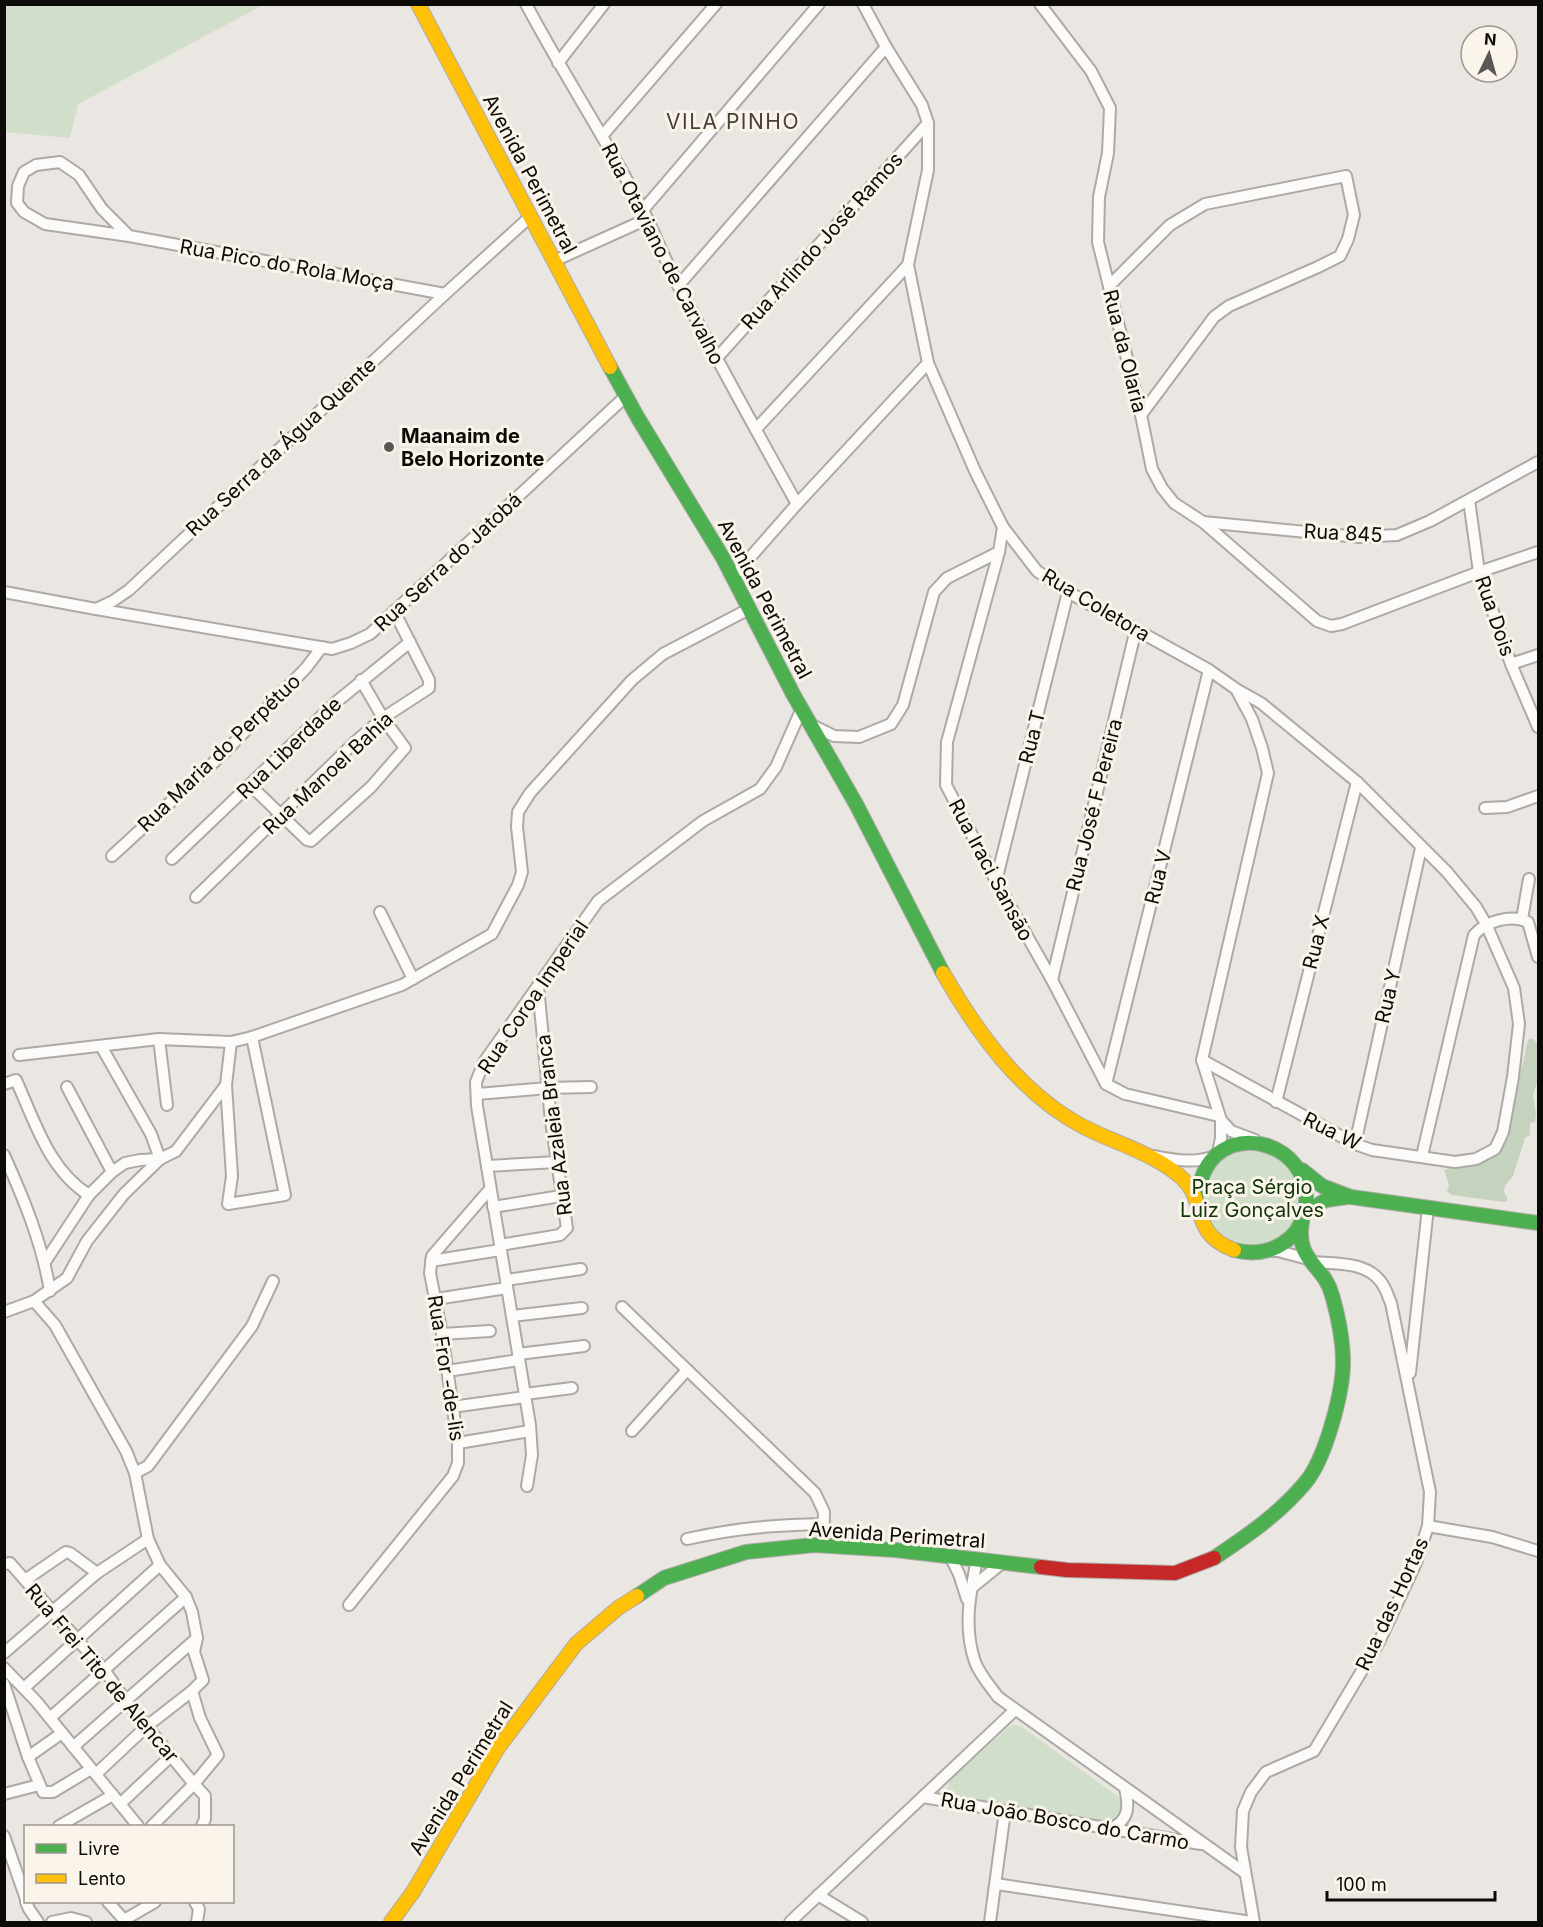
<svg xmlns="http://www.w3.org/2000/svg" width="1543" height="1927" viewBox="0 0 1543 1927" font-family="Inter,sans-serif">
	<rect width="100%" height="100%" fill="#eae6e1"/>
	<g fill="#d1dec9">
		<path d="M4 5 5 4 263 5 78 104 70 138 5 132Z"/>
		<path d="M1240 1149 1273 1152 1297 1175 1303 1207 1287 1236 1256 1249 1224 1240 1212 1229 1204 1214 1202 1198 1204 1181 1225 1156Z"/>
		<path d="M1015 1725 1022 1727 1120 1798 1122 1807 1117 1818 1106 1822 951 1796 947 1789 950 1780 1009 1727Z"/>
	</g>
	<path fill="#c5d3be" d="M1532 1038 1538 1044V1079L1533 1096 1536 1113 1535 1122 1530 1123V1135L1525 1138 1513 1176 1505 1186 1504 1192 1507 1197V1201L1504 1202 1451 1195 1447 1191 1449 1185 1444 1170C1457 1164 1484 1165 1493 1156 1508 1143 1522 1063 1528 1040Z"/>
	<g fill="none" stroke-linecap="round" stroke-linejoin="round">
		<g stroke="#adaaa6" stroke-width="14">
			<g id="street">
				<path d="M526 4C563 74 607 140 643 210 656 236 666 263 680 288 717 361 757 432 797 504"/>
				<path d="M863 4 886 47 922 105 928 123V170L908 265 928 363 975 471 1003 527 1037 571 1068 592 1209 670 1236 689 1252 719 1262 748 1268 773 1202 1060 1221 1120V1138L1218 1153"/>
				<path d="M1040 4 1091 71 1110 108 1108 153 1099 197 1098 242 1141 415 1152 469 1162 488 1174 503 1203 522 1317 621 1331 626 1342 624 1479 572 1538 552"/>
				<path d="M558 63 604 4"/>
				<path d="M602 136 716 4"/>
				<path d="M643 210 819 4"/>
				<path d="M129 236 102 209 79 175 60 162 36 165 24 172 18 186 17 203 24 212 45 224 129 236 445 294"/>
				<path d="M554 261 647 219"/>
				<path d="M678 286 886 47"/>
				<path d="M1109 286 1170 225 1205 204 1346 176 1354 215 1348 239 1340 256 1318 267 1229 306 1214 317 1141 415"/>
				<path d="M716 359 928 123"/>
				<path d="M756 429 908 265"/>
				<path d="M1469 500 1479 572 1511 664 1538 727"/>
				<path d="M1203 522 1359 537 1397 535 1430 521 1538 462"/>
				<path d="M1003 527 999 552 947 742 946 785 996 881 1052 980 1106 1084 1125 1094 1219 1116"/>
				<path d="M733 577 797 504 928 363"/>
				<path d="M4 592 96 609 113 601 129 590 445 294 531 216"/>
				<path d="M96 609 332 649 351 643 370 634 626 396"/>
				<path d="M1511 664 1538 655"/>
				<path d="M812 725 834 736 859 737 891 724 903 705 934 592 947 578 999 552"/>
				<path d="M250 785 307 840 311 841 371 787 405 748 383 718 361 680"/>
				<path d="M1485 808 1507 807 1538 796"/>
				<path d="M112 856 225 752 306 668 322 647"/>
				<path d="M172 859 335 703 410 642"/>
				<path d="M996 881 1068 592"/>
				<path d="M196 897 356 741 383 718 429 688V680L394 611"/>
				<path d="M380 912 413 979"/>
				<path d="M1522 919 1529 879"/>
				<path d="M1052 980 1136 629"/>
				<path d="M159 1039 167 1105"/>
				<path d="M19 1055 159 1039 231 1042 252 1037 402 985 492 934 518 885 522 872 517 827 518 812 530 793 632 680 663 654 749 609"/>
				<path d="M1202 1060 1355 1144 1372 1150 1455 1162 1476 1159 1495 1149 1503 1132 1513 1077 1519 1024 1514 988 1486 924 1476 907 1447 872 1357 782 1261 703 1236 689"/>
				<path d="M4 1084 16 1080C35 1122 49 1170 89 1195"/>
				<path d="M1106 1084 1209 670"/>
				<path d="M226 1085 232 1176 228 1204 285 1195 252 1037"/>
				<path d="M67 1087 112 1172"/>
				<path d="M477 1094 548 1088 591 1087"/>
				<path d="M1276 1102 1357 782"/>
				<path d="M1221 1120 1231 1131 1255 1140"/>
				<path d="M1355 1144 1421 848"/>
				<path d="M4 1155C24 1199 42 1243 50 1291"/>
				<path d="M1154 1156C1175 1160 1194 1164 1215 1156"/>
				<path d="M1422 1156 1474 935C1486 921 1511 914 1528 922L1538 957"/>
				<path d="M487 1166 557 1162"/>
				<path d="M493 1207 561 1196"/>
				<path d="M500 1245 560 1235 567 1228 551 1121 538 987"/>
				<path d="M1270 1251H1278L1308 1259"/>
				<path d="M431 1261 500 1250"/>
				<path d="M45 1262 89 1195 112 1172 125 1163 140 1160 160 1159 176 1151 226 1085 231 1042"/>
				<path d="M506 1280 581 1269"/>
				<path d="M436 1299 507 1288"/>
				<path d="M34 1301 55 1325 126 1451 135 1473 148 1466 252 1326 273 1281"/>
				<path d="M622 1307 815 1493 824 1512 823 1546"/>
				<path d="M4 1312 34 1301 67 1278 87 1241 124 1194 160 1159 151 1134 101 1046"/>
				<path d="M512 1316 582 1308"/>
				<path d="M442 1334 490 1331"/>
				<path d="M518 1354 584 1346"/>
				<path d="M447 1371 519 1360"/>
				<path d="M1410 1373 1428 1208"/>
				<path d="M525 1394 572 1388"/>
				<path d="M452 1407 525 1397"/>
				<path d="M632 1431 687 1370"/>
				<path d="M458 1443 530 1431"/>
				<path d="M135 1473 148 1539 160 1565 186 1597 192 1612 197 1638 194 1652 203 1680 192 1691 200 1718 218 1755 194 1784 205 1796V1819L202 1826"/>
				<path d="M527 1486 532 1455 530 1425 477 1106 476 1082 484 1062 598 901 703 821 760 789 776 767 802 708"/>
				<path d="M1428 1526 1492 1537 1538 1551"/>
				<path d="M687 1539C736 1528 774 1525 824 1524"/>
				<path d="M950 1556 959 1574 967 1599"/>
				<path d="M977 1559C970 1594 963 1627 975 1662 980 1675 990 1686 998 1697L1245 1873"/>
				<path d="M4 1564 10 1563 105 1671 126 1701 194 1784 152 1826"/>
				<path d="M25 1580 66 1552 70 1553 97 1573"/>
				<path d="M970 1589 1002 1563"/>
				<path d="M349 1605 453 1476 458 1463V1443L442 1334 430 1273 432 1256 490 1189"/>
				<path d="M4 1653 97 1573 148 1539"/>
				<path d="M4 1668 36 1701 138 1826"/>
				<path d="M4 1684 28 1757 43 1792H53L91 1769"/>
				<path d="M24 1688 160 1565"/>
				<path d="M50 1718 186 1597"/>
				<path d="M73 1747 197 1638"/>
				<path d="M28 1757 62 1733"/>
				<path d="M96 1774 147 1726 192 1691"/>
				<path d="M4 1794 39 1785"/>
				<path d="M923 1797 1201 1844"/>
				<path d="M120 1804 171 1756"/>
				<path d="M59 1826 113 1795"/>
				<path d="M1110 1829C1130 1820 1129 1806 1125 1788"/>
				<path d="M4 1836 26 1899"/>
				<path d="M996 1884 1252 1922"/>
				<path d="M818 1895 862 1922"/>
				<path d="M26 1902 29 1909 38 1922"/>
				<path d="M108 1902 126 1922"/>
				<path d="M195 1902 199 1909 197 1922"/>
				<path d="M124 1920 155 1902"/>
				<path d="M52 1922 71 1918 86 1922"/>
				<path d="M790 1922 1015 1710"/>
				<path d="M990 1922 1005 1811"/>
				<path d="M1254 1922 1241 1847 1243 1811 1251 1792 1266 1772 1314 1751 1379 1642 1416 1563 1428 1526 1430 1492 1391 1303C1388 1297 1386 1288 1381 1282 1366 1261 1335 1264 1311 1262"/>
			</g>
		</g>
		<g stroke="#adaaa6" stroke-width="16">
			<g id="fast">
				<path d="M610 367 638 418 723 558 793 694 856 804 943 973"/>
				<path d="M1302 1170 1322 1186 1351 1197 1538 1223"/>
				<path d="M1196 1196C1199 1188 1201 1178 1205 1170 1230 1120 1310 1144 1306 1202 1305 1216 1301 1228 1290 1238 1274 1252 1254 1255 1234 1250"/>
				<path d="M1306 1212 1326 1200 1347 1197"/>
				<path d="M1214 1558C1248 1535 1278 1515 1305 1483 1325 1460 1343 1393 1343 1362 1343 1340 1338 1316 1332 1295 1324 1264 1295 1262 1302 1222"/>
				<path d="M637 1596 664 1578 746 1552 814 1545 895 1550 1041 1567"/>
			</g>
		</g>
		<g stroke="#adaaa6" stroke-width="16">
			<g id="slow">
				<path d="M418 4 610 367"/>
				<path d="M943 973C977 1032 1020 1093 1082 1126 1116 1144 1155 1153 1183 1179 1207 1201 1189 1233 1234 1250"/>
				<path d="M391 1922 413 1892 498 1748 576 1644 618 1608 637 1596"/>
			</g>
		</g>
		<g stroke="#adaaa6" stroke-width="16">
			<path id="jam" d="M1041 1567 1067 1570 1175 1573 1214 1558"/>
		</g>
		<use href="#street" stroke="#fcfbfa" stroke-width="10"/>
		<use href="#fast" stroke="#4caf50" stroke-width="14"/>
		<use href="#slow" stroke="#ffc107" stroke-width="14"/>
		<use href="#jam" stroke="#c62828" stroke-width="14"/>
	</g>
	<circle fill="#5a5854" stroke="#fbf4ea" stroke-width="2" cx="389" cy="447" r="6"/>
	<g text-anchor="middle" stroke-width="6" stroke-linejoin="round" paint-order="stroke">
		<g font-size="20" fill="#0d0b08" stroke="#fbf4ea">
			<text transform="translate(530 174) rotate(62)" y="7">Avenida Perimetral</text>
			<text transform="translate(822 241) rotate(-48)" y="7">Rua Arlindo José Ramos</text>
			<text transform="translate(663 254) rotate(63)" y="7">Rua Otaviano de Carvalho</text>
			<text transform="translate(287 265) rotate(10)" y="7">Rua Pico do Rola Moça</text>
			<text transform="translate(1125 351) rotate(76)" y="7">Rua da Olaria</text>
			<text transform="translate(281 447) rotate(-43)" y="7">Rua Serra da Água Quente</text>
			<text transform="translate(1343 533) rotate(3)" y="7">Rua 845</text>
			<text transform="translate(448 562) rotate(-43)" y="7">Rua Serra do Jatobá</text>
			<text transform="translate(765 599) rotate(62)" y="7">Avenida Perimetral</text>
			<text transform="translate(1096 605) rotate(31)" y="7">Rua Coletora</text>
			<text transform="translate(1495 616) rotate(71)" y="7">Rua Dois</text>
			<text transform="translate(1032 737) rotate(-76)" y="7">Rua T</text>
			<text transform="translate(289 748) rotate(-44)" y="7">Rua Liberdade</text>
			<text transform="translate(219 753) rotate(-44)" y="7">Rua Maria do Perpétuo</text>
			<text transform="translate(328 773) rotate(-43)" y="7">Rua Manoel Bahia</text>
			<text transform="translate(1094 805) rotate(-76)" y="7">Rua José F Pereira</text>
			<text transform="translate(991 870) rotate(62)" y="7">Rua Iraci Sansão</text>
			<text transform="translate(1158 877) rotate(-76)" y="7">Rua V</text>
			<text transform="translate(1316 942) rotate(-76)" y="7">Rua X</text>
			<text transform="translate(1388 996) rotate(-77)" y="7">Rua Y</text>
			<text transform="translate(533 997) rotate(-56)" y="7">Rua Coroa Imperial</text>
			<text transform="translate(554 1125) rotate(-97)" y="7">Rua Azaleia Branca</text>
			<text transform="translate(1332 1131) rotate(26)" y="7">Rua W</text>
			<text transform="translate(446 1368) rotate(81)" y="7">Rua Fror -de-lis</text>
			<text transform="translate(897 1535) rotate(4)" y="7">Avenida Perimetral</text>
			<text transform="translate(1392 1604) rotate(-65)" y="7">Rua das Hortas</text>
			<text transform="translate(102 1673) rotate(50)" y="7">Rua Frei Tito de Alencar</text>
			<text transform="translate(461 1778) rotate(-58)" y="7">Avenida Perimetral</text>
			<text transform="translate(1065 1821) rotate(10)" y="7">Rua João Bosco do Carmo</text>
		</g>
		<g font-size="20" font-weight="bold" fill="#0d0b08" stroke="#fbf4ea" text-anchor="start">
			<text x="401" y="443">Maanaim de<tspan x="401" dy="23">Belo Horizonte</tspan></text>
		</g>
		<g font-size="20" fill="#0f3506" stroke="#fbf4ea">
			<text x="1252" y="1194">Praça Sérgio<tspan x="1252" dy="23">Luiz Gonçalves</tspan></text>
		</g>
		<g font-size="21" letter-spacing="1.5" fill="#464038" stroke="#fbf4ea">
			<text x="733" y="129">VILA PINHO</text>
		</g>
	</g>
	<rect width="1543" height="1927" fill="none" stroke="#0d0b08" stroke-width="12"/>
	<rect x="24" y="1825" width="210" height="78" fill="#fbf4ea" stroke="#9c9790" stroke-width="1.5"/>
	<rect x="36" y="1844" width="30" height="9" fill="#4caf50" stroke="#9c9790" stroke-width="1.5"/>
	<text x="78" y="1855" font-size="18" fill="#0d0b08">Livre</text>
	<rect x="36" y="1874" width="30" height="9" fill="#ffc107" stroke="#9c9790" stroke-width="1.5"/>
	<text x="78" y="1885" font-size="18" fill="#0d0b08">Lento</text>
	<g transform="translate(1489 54) rotate(5)"><circle r="28" fill="#fbf4ea" stroke="#9c9790" stroke-width="1.5"/>
	<path d="M0-4.5L10 22L0 15L-10 22Z" fill="#5a5854"/>
	<text y="-9" font-size="16" font-weight="bold" text-anchor="middle" fill="#0d0b08">N</text>
	</g>
	<path d="M1327 1891v9h168v-9" fill="none" stroke="#0d0b08" stroke-width="3"/>
	<text x="1336" y="1891" font-size="18" fill="#0d0b08" stroke="#fbf4ea" stroke-width="4.5" paint-order="stroke">100 m</text>
</svg>
